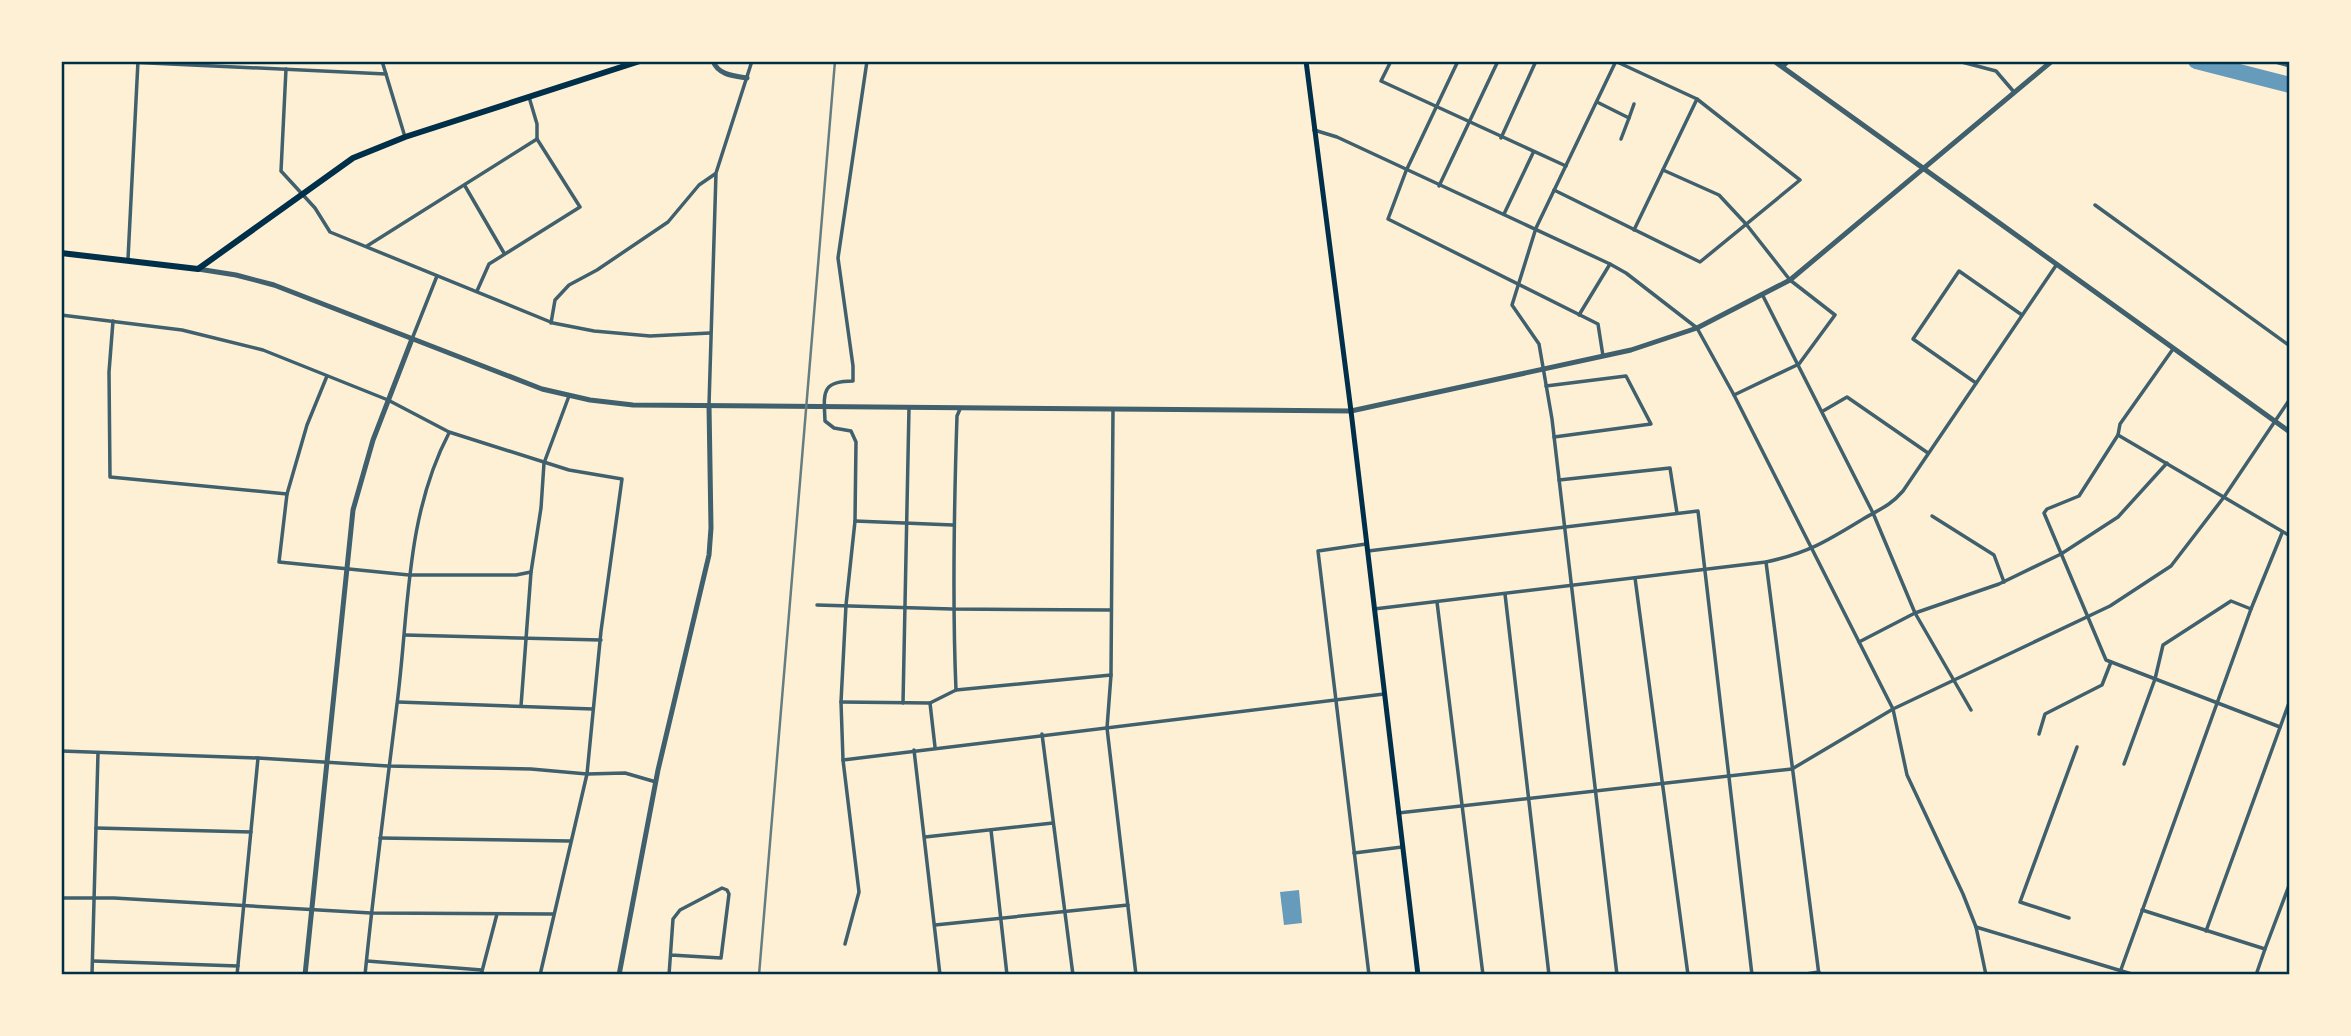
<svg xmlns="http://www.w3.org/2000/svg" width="2351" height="1036" viewBox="0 0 2351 1036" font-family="'Asap Condensed',sans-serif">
	<rect width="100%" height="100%" fill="#fdf0d5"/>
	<path fill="#669bbc" d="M1299 890 1302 923 1284 925 1280 892Z"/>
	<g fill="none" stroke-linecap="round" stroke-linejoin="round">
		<path stroke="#669bbc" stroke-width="16" d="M2196 61 2290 85"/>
		<g stroke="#3f606c" stroke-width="3.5">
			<path d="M106 61 386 74"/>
			<path d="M382 61 405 137"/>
			<path d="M1391 61 1381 81 1566 166"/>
			<path d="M1458 61 1406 171 1388 219 1598 324 1603 356"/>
			<path d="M1616 61 1536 228 1512 305 1539 344 1552 419 1617 975"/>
			<path d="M1958 61 1996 71 2014 92"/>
			<path d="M2272 61 2290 66"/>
			<path d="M1783 67 1789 61"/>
			<path d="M286 69 281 171 315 208 330 232 553 323 594 331 650 336 710 333"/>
			<path d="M1597 102 1629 118 1621 139"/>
			<path d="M1629 118 1634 104"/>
			<path d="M1314 130 1337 137 1610 264 1626 273 1697 328 1734 395 1893 709 1907 775 1963 894 1976 927 1986 975"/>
			<path d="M1501 138 1536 61"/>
			<path d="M1663 170 1719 195 1746 224 1790 280 1835 315 1799 364 1734 395"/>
			<path d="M465 186 504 253"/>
			<path d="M1439 186 1498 61"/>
			<path d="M1554 190 1700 262 1800 180 1697 99 1615 61"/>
			<path d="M2095 205 2290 346"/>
			<path d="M1504 214 1533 153"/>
			<path d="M1634 230 1697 99"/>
			<path d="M367 246 537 139"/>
			<path d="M128 259 138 61"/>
			<path d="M477 291 489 264 580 207 537 139V124L529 97"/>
			<path d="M1762 294 1873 513 1915 613 1971 710"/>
			<path d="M61 315 182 330 263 350 388 400 449 432 569 470 622 479 601 631 587 774 540 975"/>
			<path d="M1579 315 1610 264"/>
			<path d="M113 321 109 372 110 477 287 494"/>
			<path d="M551 323 555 300 569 285 597 270 668 222 699 185 715 174"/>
			<path d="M412 339 437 276"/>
			<path d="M2173 349 2120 424 2118 435 2290 536"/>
			<path d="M327 376 307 425 287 494 279 562 409 575H516L531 572"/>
			<path d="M1976 383 1913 339 1959 271 2022 315"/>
			<path d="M1546 386 1626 376 1651 424 1554 437"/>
			<path d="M709 405 716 173 752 61"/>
			<path d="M1113 409 1111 675 1107 728 1136 975"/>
			<path d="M1823 411 1847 397 1928 453"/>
			<path d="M2118 435 2079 496 2047 509 2044 513 2106 660 2280 727"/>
			<path d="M1559 480 1670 468 1677 513"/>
			<path d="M1932 516 1994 555 2004 582"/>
			<path d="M855 521 953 525"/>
			<path d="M1366 544 1318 551 1369 975"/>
			<path d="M1368 551 1698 511 1752 975"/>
			<path d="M1766 562 1819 975"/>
			<path d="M1635 578 1688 975"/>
			<path d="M1505 594 1549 975"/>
			<path d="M1437 602 1483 975"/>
			<path d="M817 605 952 609 1111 610"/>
			<path d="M1374 609 1766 562C1808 553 1827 541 1863 519 1880 509 1890 506 1903 491L2057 264"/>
			<path d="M405 635 601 640"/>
			<path d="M1859 642 1915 613 1999 584 2061 554 2118 517 2167 463"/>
			<path d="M956 690C952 598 954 508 957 416L960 409"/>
			<path d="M398 702 593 709"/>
			<path d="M841 702 930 703 956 690 1111 675"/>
			<path d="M903 703 909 408"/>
			<path d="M930 703 935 747"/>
			<path d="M521 706 531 572 541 508 544 463 569 396"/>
			<path d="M1042 734 1073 975"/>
			<path d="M2039 734 2045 714 2102 685 2111 662"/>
			<path d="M914 750 940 975"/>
			<path d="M61 751 258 758 388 766 531 769 587 774 625 773 656 782"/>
			<path d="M843 760 1384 694"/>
			<path d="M2124 764 2155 679 2163 645 2231 601 2251 609"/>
			<path d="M1398 813 1792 769 1893 709 2110 606 2171 566 2224 497 2290 399"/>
			<path d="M96 828 251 832"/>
			<path d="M991 830 1007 975"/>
			<path d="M925 837 1053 823"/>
			<path d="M380 838 570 841"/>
			<path d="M1354 853 1402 847"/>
			<path d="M61 898H114L371 913 553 914"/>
			<path d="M2142 910 2265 949 2256 975"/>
			<path d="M2069 918 2020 902 2077 747"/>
			<path d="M935 925 1128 905"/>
			<path d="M1976 927 2135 975"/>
			<path d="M2206 931 2290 700"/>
			<path d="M845 944 859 892 843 760 841 702 846 605 855 521 856 442 851 431 834 428 825 421C824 394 820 381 853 381V366L838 258 867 61"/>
			<path d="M2265 949 2290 883"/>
			<path d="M93 961 238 966"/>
			<path d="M367 961 482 970"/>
			<path d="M92 975 98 753"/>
			<path d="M237 975 258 758"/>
			<path d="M365 975C374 884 386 794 397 704 409 612 405 517 449 433"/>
			<path d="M481 975 497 914"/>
			<path d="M669 975 673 919 680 910 722 888 727 890 729 894 721 958 671 955"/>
			<path d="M1799 975 1819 972"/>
			<path d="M2119 975 2251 609 2282 533"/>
		</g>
		<g stroke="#3f606c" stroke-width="5">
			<path d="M713 61C718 75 734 76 747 78"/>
			<path d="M1774 61 2290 432"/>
			<path d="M198 269 236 275 274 285 542 389 590 400 633 405 1351 411 1631 350 1697 328 1790 280 2052 61"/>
			<path d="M305 975 353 510 373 440 412 339"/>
			<path d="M619 975 658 770 709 555 711 528 709 405"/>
		</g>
		<path stroke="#003049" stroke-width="5" d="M1306 61 1351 411 1418 975"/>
		<path stroke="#003049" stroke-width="6" d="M61 253 198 269 353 158 405 137 640 61"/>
		<path stroke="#657d81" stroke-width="2.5" d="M759 975 835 61"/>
	</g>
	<rect width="2351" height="1036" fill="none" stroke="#fdf0d5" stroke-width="126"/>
	<rect x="63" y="63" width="2225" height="910" fill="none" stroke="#003049" stroke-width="2.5"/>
</svg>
